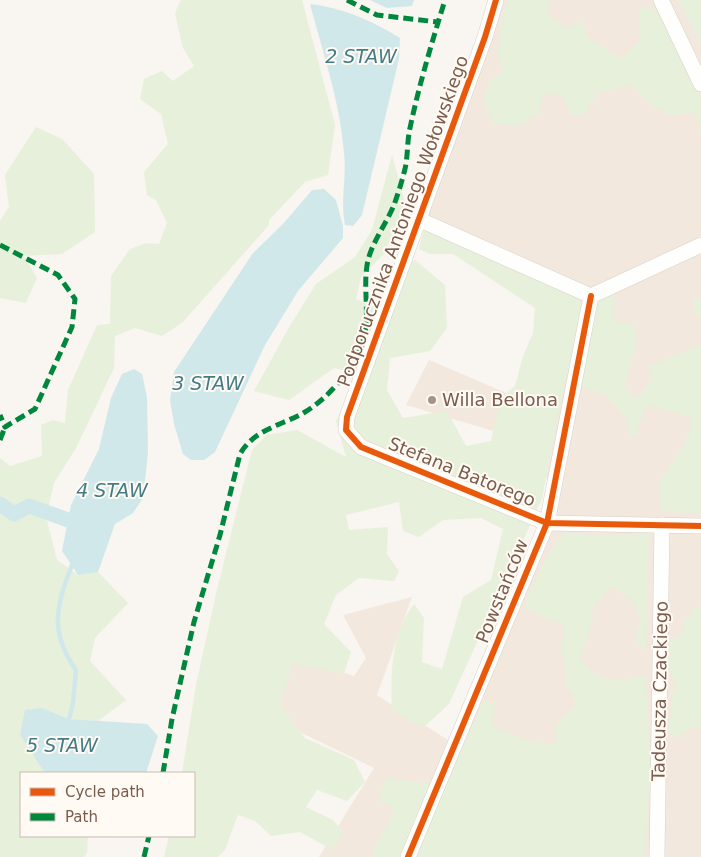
<svg xmlns="http://www.w3.org/2000/svg" width="701" height="857" viewBox="0 0 701 857" font-family="'DejaVu Sans',sans-serif">
	<rect width="100%" height="100%" fill="#f9f5f0"/>
	<path fill="#f2e8de" d="M502 0H678L701 42V857H319L374 768 275 720 294 657 354 676 366 658 343 615 412 597 377 695 448 740 559 505 530 442 406 405 429 360 544 409 577 307 418 219Z"/>
	<g fill="#e7f0db">
		<path d="M181 0H302L335 125 328 175 305 182 269 220V225L182 323 162 336 135 328 115 336 114 368 76 448 54 483 46 517 57 560 78 575 98 572 128 603 95 638 90 661 126 700 98 721 69 719 42 708 41 766 45 773H21V836H88L87 853 84 857H0V458L10 466 42 456 41 425 53 420 65 423 68 390 97 325 110 324 111 276 130 249 146 243 159 244 167 223 156 200 147 195 144 172 168 144 161 114 140 99 144 79 162 71 173 81 194 66 183 48 175 13Z"/>
		<path d="M508 0H552L550 1 548 14 565 28 585 21V35L621 59 640 40V10L648 6 658 14 701 98V131L694 112 672 116 650 104 633 85 598 92 583 115 572 116 561 94 543 95 539 114 518 126 493 123 483 101 488 84 504 69 497 55C501 36 500 18 508 0Z"/>
		<path d="M678 0H701V42H700Z"/>
		<path d="M36 127 62 139 94 174 95 232 62 254 24 256 37 278 26 303 0 298V221L9 207 5 175Z"/>
		<path d="M392 155 405 202 385 253 361 277 356 299 383 311 404 264 415 260 445 285 447 328 430 351 390 358 387 390 403 418 447 411 466 446 491 441 500 399 515 386 523 356 533 333 535 308 453 254H430L419 249 424 228 578 297 583 310 615 291 614 321 636 325 634 353 624 386 635 399 649 384 650 366 701 345V513L662 512C661 505 657 492 659 485 669 459 690 448 691 417L646 405 639 424 638 436 627 434V419L604 394 565 381 542 499 449 704 424 727 408 721 392 709C390 674 392 632 414 604L424 618 422 662 442 669 463 597 491 580 503 529 481 518 443 520 419 537 403 531 399 502 346 515 349 530 388 527 387 554 399 571 394 581 359 578 336 595 324 624 351 652 344 674 293 663 280 704 305 738 354 760 365 782 347 801 317 790 306 807 333 820 344 834 331 849 300 832 271 836 255 821 238 815 225 850 218 857H164L169 836H194V773H182L196 685 216 594 252 450 267 435 297 430 346 457 336 421 360 375 334 368 289 400 254 391 288 329 316 284 355 257 372 230Z"/>
		<path d="M693 298 701 301V319L693 310Z"/>
		<path d="M564 532 599 536 649 534 646 651 635 640 641 618 633 602 612 586 593 608 589 634 579 657C603 684 612 682 646 676L650 762 645 857H374L372 851 391 818 394 809 378 800 387 777 414 782 446 784 483 702 495 701 492 726 530 742 555 744 556 725 575 706 574 696 565 685 566 670 561 646 564 625 544 618 524 605 544 562Z"/>
		<path d="M701 607V728L693 726 676 738 669 732 674 679 667 665 669 641 682 635 684 622 694 608Z"/>
	</g>
	<g fill="#d0e8ea">
		<path d="M370 0H414L412 6 387 8Z"/>
		<path d="M310 4C343 8 371 20 400 38L399 59 362 215 353 226 345 225C340 201 347 177 344 153 340 102 323 53 310 4Z"/>
		<path d="M324 189 336 200 343 226V238L298 291 265 345 215 452 204 460H191L183 454 174 424 170 400 174 372 253 253 283 224 312 190Z"/>
		<path d="M134 369 142 374 147 397 148 453 143 498 133 513 115 524 98 572 78 575 62 551 71 505 99 449 111 398 122 374Z"/>
		<path d="M42 708 69 719 147 724 158 736 146 773H45L20 735 25 710Z"/>
	</g>
	<g fill="none" stroke-linecap="round" stroke-linejoin="round">
		<path stroke="#d0e8ea" stroke-width="4.5" d="M69 719 73 703 76 670C49 632 56 606 72 565"/>
		<path stroke="#d0e8ea" stroke-width="15" d="M0 504 14 514 29 506 68 520"/>
		<g stroke="#d7d1cb" stroke-width="16">
			<g id="minor">
				<path d="M496 0 485 37 347 417 346 430 361 447 547 523 701 526"/>
				<path d="M661 0 701 84"/>
				<path d="M418 219 591 296 701 245"/>
				<path d="M408 857 547 523 591 296"/>
				<path d="M657 857 662 525"/>
			</g>
		</g>
		<use href="#minor" stroke="#fefefd" stroke-width="15"/>
		<g stroke="#00873e" stroke-width="5" stroke-dasharray="10 5" stroke-linecap="butt">
			<path d="M347 0 377 15 438 22"/>
			<path d="M0 245 58 275 75 299 72 327 35 409 5 427 0 415"/>
			<path d="M0 440 5 427"/>
			<path d="M163 773 172 719 194 622 220 535 240 454C254 429 283 425 305 412 328 398 346 376 358 353 374 323 361 292 368 260 373 241 386 224 394 205 398 194 402 181 405 169 408 156 407 141 410 128 419 85 432 42 445 0"/>
			<path d="M144 857 149 836"/>
		</g>
		<g stroke="#fffaf3" stroke-width="9">
			<g id="cycleway">
				<path d="M496 0 485 37 347 417 346 430 361 447 547 523 701 526"/>
				<path d="M408 857 547 523 591 296"/>
			</g>
		</g>
		<use href="#cycleway" stroke="#e8590c" stroke-width="6"/>
	</g>
	<circle fill="#a69286" stroke="#fffaf3" stroke-width="2" cx="432" cy="400" r="5"/>
	<g text-anchor="middle" stroke-width="4" stroke-linejoin="round" paint-order="stroke">
		<g font-size="18" fill="#7a5c4d" stroke="#fffaf3">
			<text transform="translate(403 221) rotate(-70)" y="6">Podporucznika Antoniego Wołowskiego</text>
			<text transform="translate(462 472) rotate(22)" y="6">Stefana Batorego</text>
			<text transform="translate(502 591) rotate(-68)" y="6">Powstańców</text>
			<text transform="translate(660 691) rotate(-89)" y="6">Tadeusza Czackiego</text>
		</g>
		<g font-size="18" fill="#7a5c4d" stroke="#fffaf3" text-anchor="start">
			<text x="442" y="406">Willa Bellona</text>
		</g>
		<g font-size="19" font-style="italic" fill="#437c86" stroke="#fffaf3">
			<text x="361" y="63">2 STAW</text>
			<text x="208" y="390">3 STAW</text>
			<text x="112" y="497">4 STAW</text>
			<text x="62" y="752">5 STAW</text>
		</g>
	</g>
	<rect x="20" y="772" width="175" height="65" fill="#fffaf3" stroke="#cabbb1"/>
	<rect x="30" y="788" width="25" height="8" fill="#e8590c" stroke="#cabbb1"/>
	<text x="65" y="797" font-size="15" fill="#7a5c4d">Cycle path</text>
	<rect x="30" y="813" width="25" height="8" fill="#00873e" stroke="#cabbb1"/>
	<text x="65" y="822" font-size="15" fill="#7a5c4d">Path</text>
</svg>
